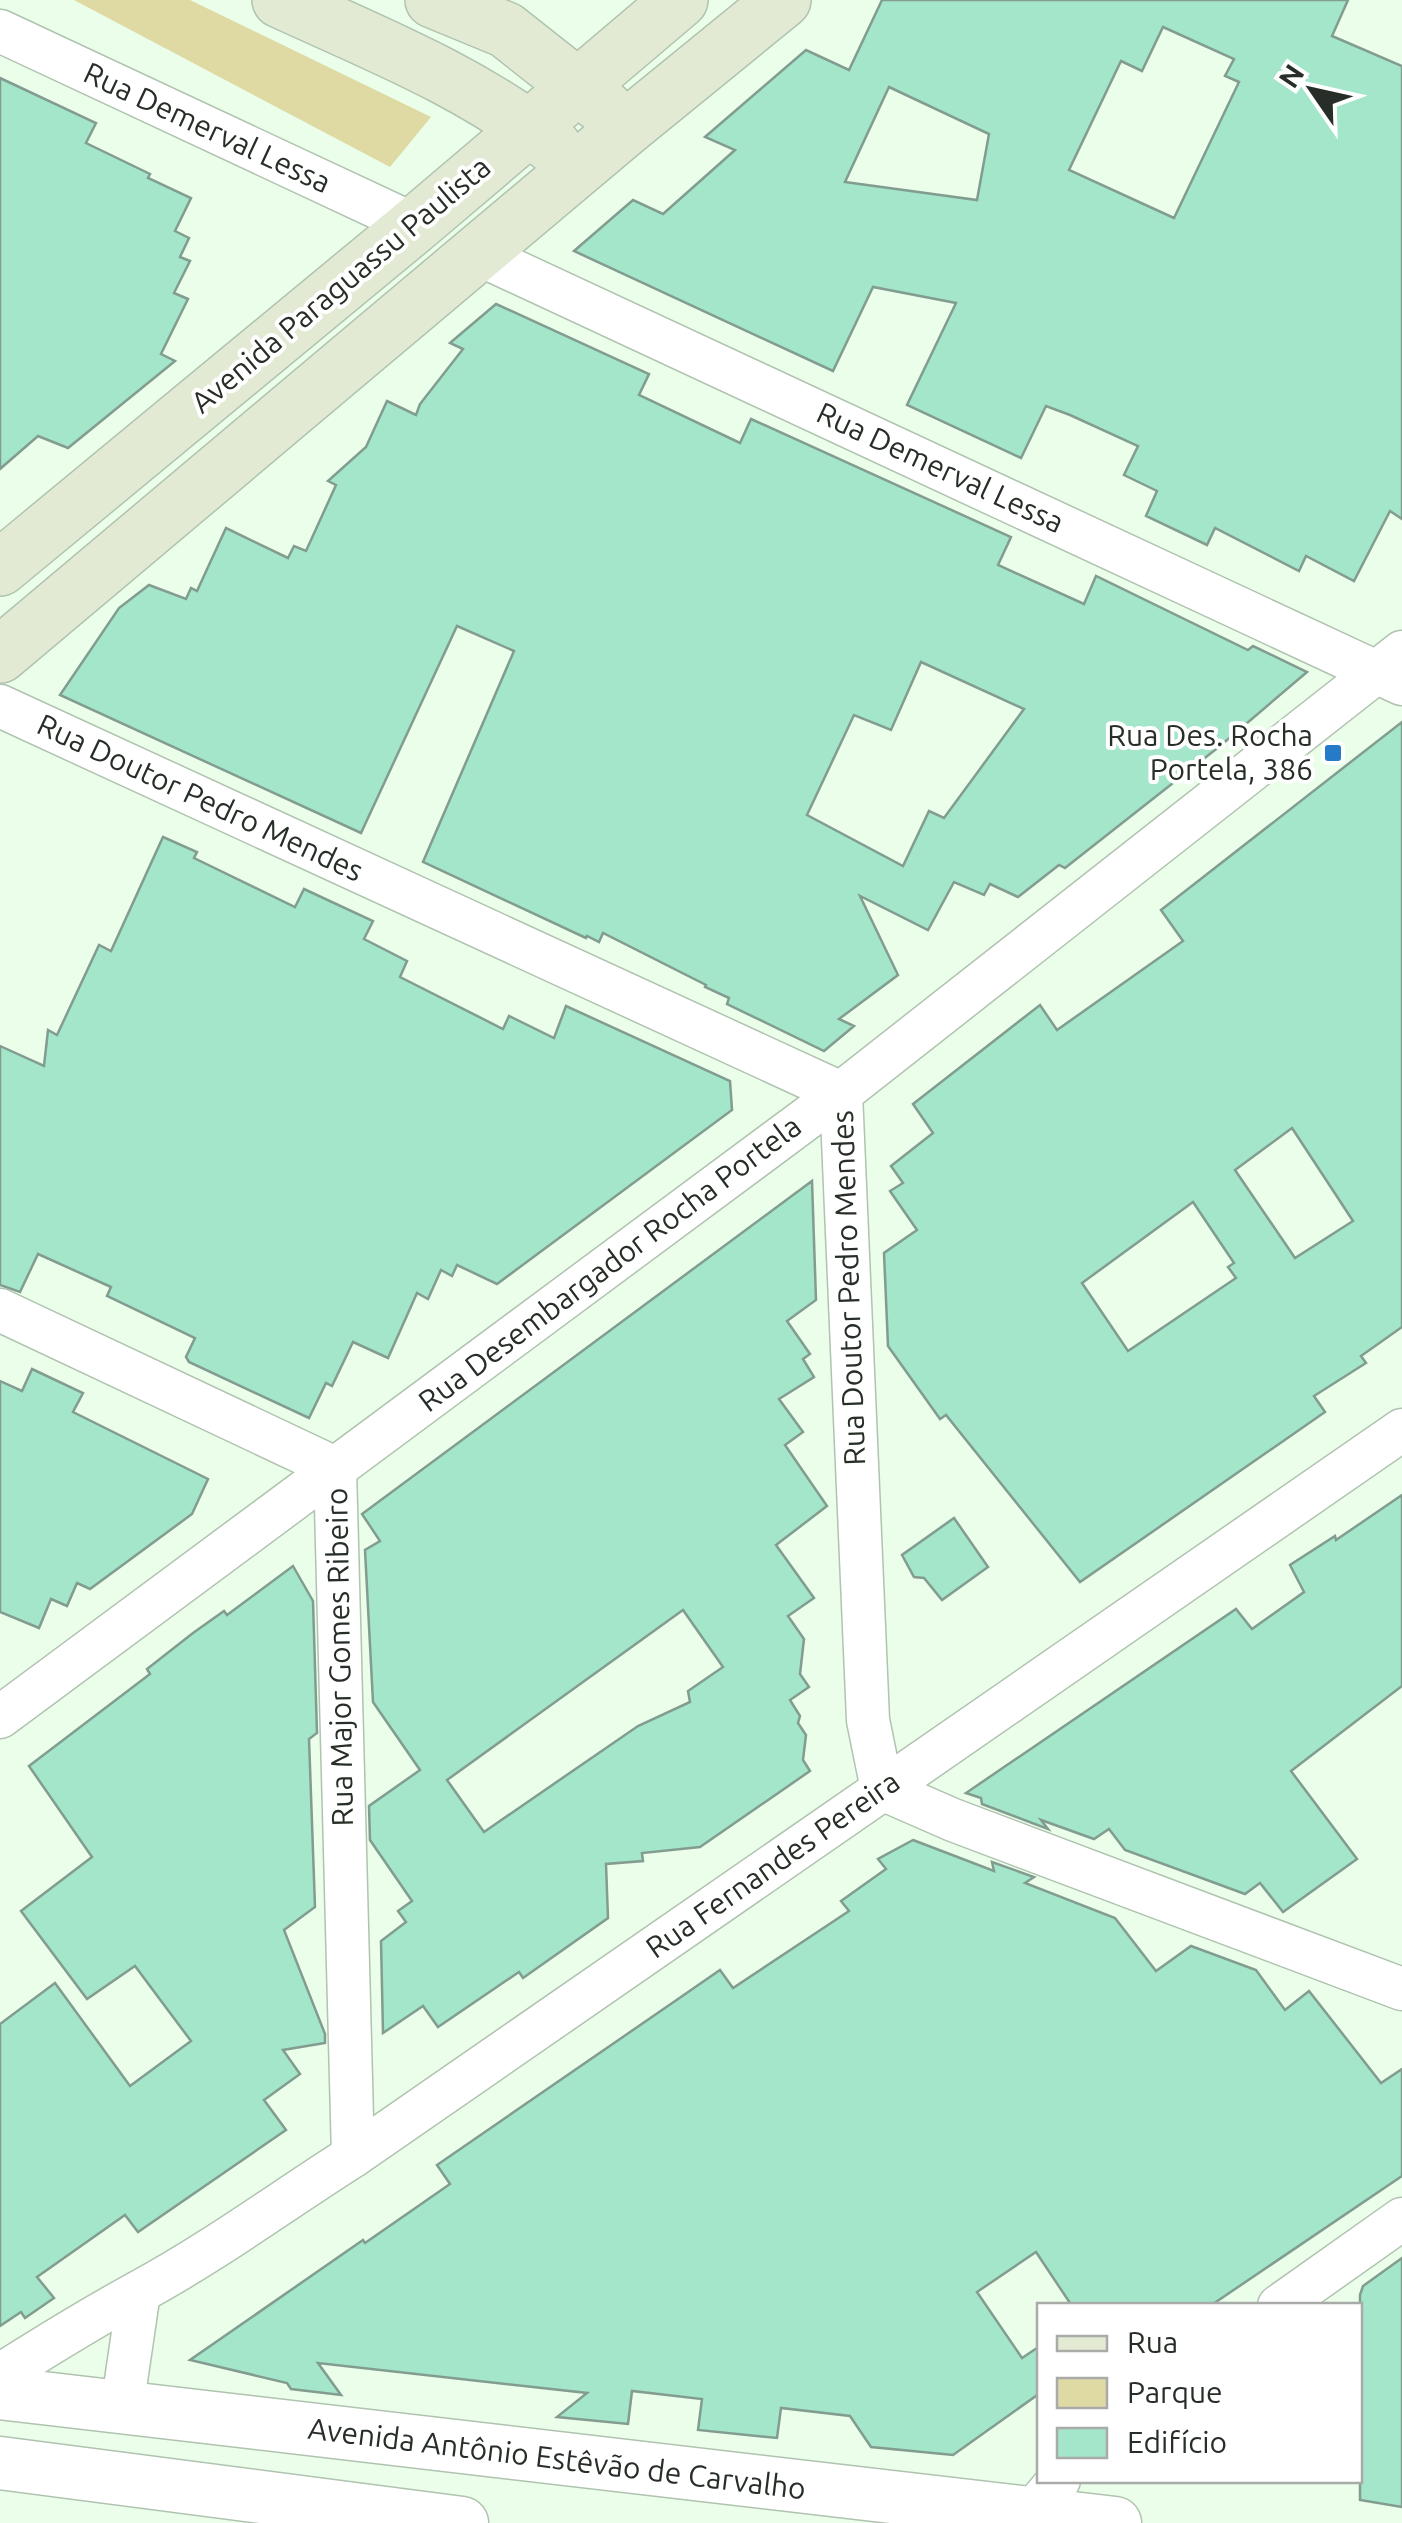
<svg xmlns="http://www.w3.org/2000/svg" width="1402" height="2523" viewBox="0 0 1402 2523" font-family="Ubuntu,sans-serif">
	<rect width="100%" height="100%" fill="#eafeea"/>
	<path fill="#dfd9a4" d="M74 0H190L431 117 390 167Z"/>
	<g fill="#a3e6ca" stroke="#829c90" stroke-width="2.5" fill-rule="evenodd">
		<path d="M882 0H1348L1332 36 1402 66V519L1390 511 1354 581 1306 556 1299 571 1215 528 1207 545 1146 516 1157 491 1124 475 1138 446 1070 415 1046 406 1021 458 907 405 956 303 873 287 833 371 574 251 633 200 663 214 735 150 705 137 806 50 849 70ZM1163 27 1234 59 1225 76 1239 82 1174 218 1069 170 1121 61 1142 71ZM889 87 989 134 977 200 845 182Z"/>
		<path d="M0 78 96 123 86 143 150 174 148 178 191 198 175 231 189 238 180 257 190 261 174 293 188 299 161 354 175 361 68 448 38 436 0 469Z"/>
		<path d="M496 304 649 374 639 395 740 443 751 419 1011 537 998 565 1084 604 1096 576 1248 650 1253 646 1307 672 1220 746 1065 868 1059 865 1018 897 990 884 984 895 954 882 928 930 860 896 898 975 839 1019 854 1026 824 1051 727 1004 729 998 705 987 706 985 603 933 599 942 587 936 586 938 423 862 514 651 457 626 361 833 60 695 119 608 149 585 186 599 191 588 197 591 226 528 288 558 294 546 306 551 336 485 328 481 366 447 387 401 416 415 420 404 463 349 450 343ZM921 662 1024 709 944 818 929 811 903 866 807 815 854 715 891 730Z"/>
		<path d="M1402 722V1327L1361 1356 1366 1363 1314 1396 1325 1412 1080 1582 946 1415 940 1419 888 1346 884 1253 917 1230 890 1191 903 1183 891 1166 933 1133 913 1104 1040 1005 1057 1030 1183 941 1161 910ZM1292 1128 1353 1221 1295 1258 1235 1170ZM1193 1202 1234 1263 1228 1267 1236 1278 1128 1351 1082 1283Z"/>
		<path d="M163 837 197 852 194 858 295 907 304 889 373 921 364 939 407 961 400 977 503 1029 509 1016 554 1038 566 1006 730 1081 732 1110 497 1284 457 1265 452 1276 441 1270 428 1299 417 1293 388 1358 353 1342 332 1386 326 1383 309 1418 189 1362 186 1357 195 1338 107 1296 111 1287 38 1254 20 1292 0 1285V1046L44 1066 48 1030 57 1035 99 945 111 951Z"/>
		<path d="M812 1181 816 1300 787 1321 810 1354 803 1359 814 1377 779 1399 803 1432 785 1445 827 1506 776 1545 814 1598 788 1616 804 1639 800 1674 809 1687 790 1700 800 1716 798 1723 806 1735 803 1760 810 1771 700 1847 642 1853 643 1861 606 1864 608 1918 523 1978 519 1972 438 2027 423 2006 383 2033 381 1941 406 1922 398 1911 412 1901 370 1840 369 1806 420 1770 373 1702 365 1550 380 1541 362 1514ZM683 1610 723 1667 688 1691 690 1702 638 1726 484 1832 447 1780Z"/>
		<path d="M32 1369 83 1393 73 1412 208 1479 192 1514 90 1589 77 1583 67 1606 51 1599 39 1628 0 1612V1381L22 1391Z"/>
		<path d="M1402 1495V1686L1291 1771 1357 1859 1283 1912 1260 1883 1245 1894 1125 1850 1109 1829 1094 1839 1041 1820 1048 1829 982 1804 981 1798 966 1793 1236 1609 1252 1629 1304 1592 1290 1565 1335 1536 1336 1540Z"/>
		<path d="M954 1518 988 1567 942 1600 924 1578 914 1577 902 1555Z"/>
		<path d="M293 1566 313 1601 317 1733 309 1739 315 1907 284 1930 325 2034V2043L283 2050 300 2074 264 2100 286 2130 138 2232 125 2215 37 2277 54 2298 25 2318 21 2312 0 2326V2024L55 1983 130 2086 191 2041 135 1966 87 1999 21 1911 92 1857 29 1766 150 1674 147 1669 193 1633 224 1611 227 1615Z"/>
		<path d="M913 1840 994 1871 992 1862 1034 1877 1025 1883 1115 1918 1156 1971 1191 1946 1256 1970 1285 2010 1309 1991 1381 2083 1402 2069V2176L1210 2306H1072L1036 2252 977 2292 1022 2358 1040 2346V2393L953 2455 871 2447 850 2416 781 2408 777 2438 698 2430 702 2399 632 2391 628 2424 557 2417 587 2393 318 2363 341 2395 291 2389 287 2383 190 2360 363 2240 365 2243 450 2184 437 2165 678 1999 720 1970 733 1988 849 1911 841 1901 886 1869 878 1859Z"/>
		<path d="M1402 2258V2507L1360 2500V2295L1363 2286Z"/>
	</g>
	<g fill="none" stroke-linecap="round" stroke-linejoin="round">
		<g stroke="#b0c3b0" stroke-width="45">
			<g id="minor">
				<path d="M0 31 415 225"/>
				<path d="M478 254 1402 684"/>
				<path d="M0 706 841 1093 868 1720 882 1789 953 1820 1402 1989"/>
				<path d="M0 1310 335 1468 353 2156"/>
				<path d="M0 1717 841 1093 1402 652"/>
				<path d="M1279 2306 1402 2219"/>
				<path d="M0 2375C46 2346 91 2318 139 2292 213 2252 282 2201 353 2156L1402 1430"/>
				<path d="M122 2408 139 2292"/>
				<path d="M1030 2514 1059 2480"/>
			</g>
		</g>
		<g stroke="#b0c3b0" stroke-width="55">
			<g id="tertiary">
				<path d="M0 2393 1115 2523"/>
				<path d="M0 2463 462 2523"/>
			</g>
		</g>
		<g stroke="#b0c3b0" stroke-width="58">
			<g id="secondary">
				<path d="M280 0C374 43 473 82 554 147"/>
				<path d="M433 0 506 30 606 109"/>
				<path d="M0 568 415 225 680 0"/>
				<path d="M0 655 626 128 783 0"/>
			</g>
		</g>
		<use href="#minor" stroke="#fff" stroke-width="42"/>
		<use href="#tertiary" stroke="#fff" stroke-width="52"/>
		<use href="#secondary" stroke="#e3ead4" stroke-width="55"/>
	</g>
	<rect fill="#277ac8" stroke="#fff" stroke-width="4" x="1323" y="743" width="20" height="20" rx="5"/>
	<g text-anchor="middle" stroke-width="8" stroke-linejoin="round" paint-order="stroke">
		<g font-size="30" fill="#272e27" stroke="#fff">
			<text transform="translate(207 128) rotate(25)" y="10">Rua Demerval Lessa</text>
			<text transform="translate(341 285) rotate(-40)" y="10">Avenida Paraguassu Paulista</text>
			<text transform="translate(940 468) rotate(25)" y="10">Rua Demerval Lessa</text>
			<text transform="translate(200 798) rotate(25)" y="10">Rua Doutor Pedro Mendes</text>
			<text transform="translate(610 1264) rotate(-37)" y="10">Rua Desembargador Rocha Portela</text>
			<text transform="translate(849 1288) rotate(-92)" y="10">Rua Doutor Pedro Mendes</text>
			<text transform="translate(340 1657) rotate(-91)" y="10">Rua Major Gomes Ribeiro</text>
			<text transform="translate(773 1865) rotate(-35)" y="10">Rua Fernandes Pereira</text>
			<text transform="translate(557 2459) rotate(7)" y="10">Avenida Antônio Estêvão de Carvalho</text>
		</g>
		<g font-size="30" fill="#272e27" stroke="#fff" text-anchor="end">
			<text x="1313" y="746">Rua Des. Rocha<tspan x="1313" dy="34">Portela, 386</tspan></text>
		</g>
	</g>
	<rect x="1037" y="2303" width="325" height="180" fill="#ffffff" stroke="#a9aba9" stroke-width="2.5"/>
	<rect x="1057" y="2336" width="50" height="15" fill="#e3ead4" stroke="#a9aba9" stroke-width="2.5"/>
	<text x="1127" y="2353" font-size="30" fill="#272e27">Rua</text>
	<rect x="1057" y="2378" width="50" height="30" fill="#dfd9a4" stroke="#a9aba9" stroke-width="2.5"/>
	<text x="1127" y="2403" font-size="30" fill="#272e27">Parque</text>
	<rect x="1057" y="2428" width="50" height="30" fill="#a3e6ca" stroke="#a9aba9" stroke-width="2.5"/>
	<text x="1127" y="2453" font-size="30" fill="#272e27">Edifício</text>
	<g transform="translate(1312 90) rotate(304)" stroke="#ffffff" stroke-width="8" paint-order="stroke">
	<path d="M0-8L18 38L0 25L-18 38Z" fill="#272e27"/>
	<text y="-15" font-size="28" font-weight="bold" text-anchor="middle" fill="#272e27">N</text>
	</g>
</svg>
